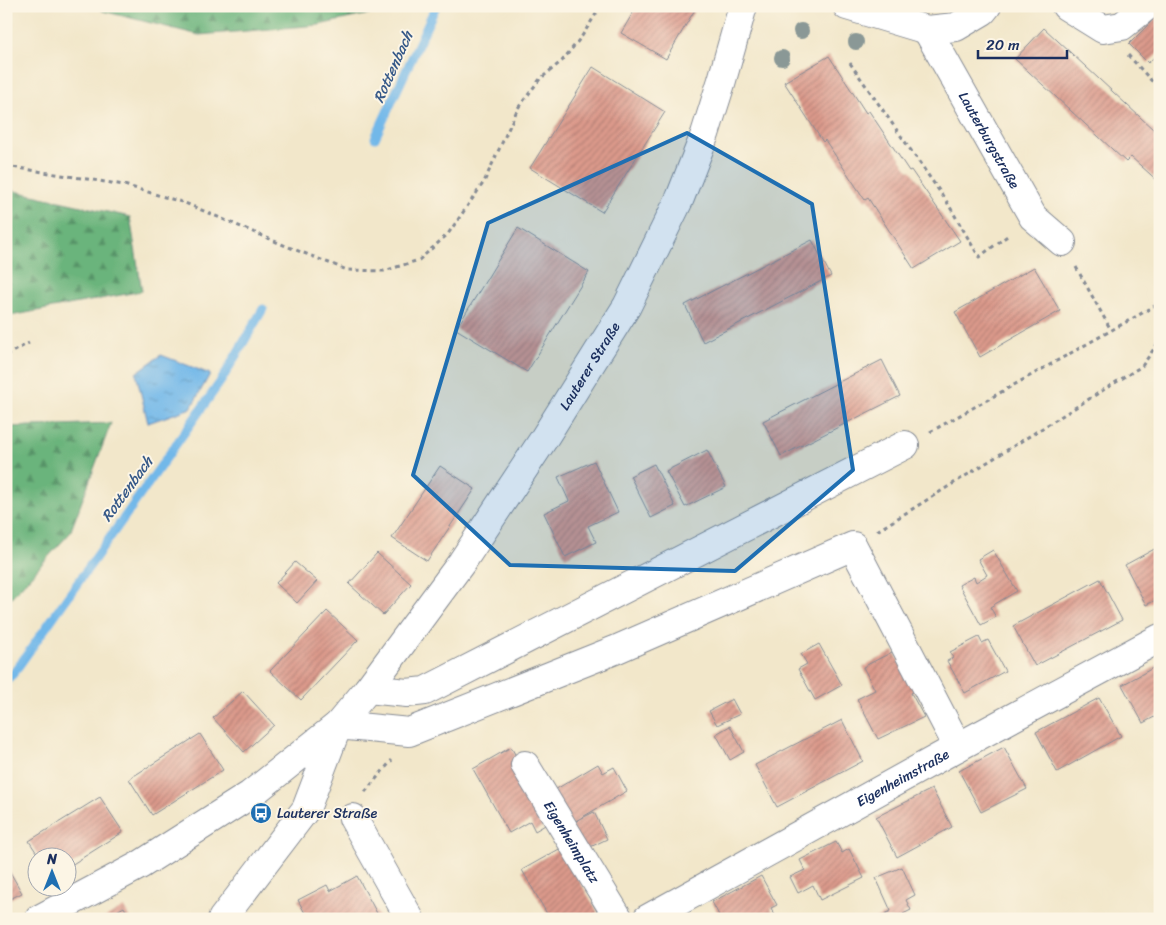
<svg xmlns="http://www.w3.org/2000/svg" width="1166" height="925" viewBox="0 0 1166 925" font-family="Sriracha,sans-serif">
	<defs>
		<pattern id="forest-firs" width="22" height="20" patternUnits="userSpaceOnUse" patternTransform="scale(1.25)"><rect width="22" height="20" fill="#6bb47b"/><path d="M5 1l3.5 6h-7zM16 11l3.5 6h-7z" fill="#579368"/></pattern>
		<pattern id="water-ripples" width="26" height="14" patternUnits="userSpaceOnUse" patternTransform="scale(1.25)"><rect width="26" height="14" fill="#72b8e9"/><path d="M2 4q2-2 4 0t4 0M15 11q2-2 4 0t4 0" fill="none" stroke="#5d96c0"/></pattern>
		<pattern id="building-hatch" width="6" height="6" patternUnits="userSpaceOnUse" patternTransform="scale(1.25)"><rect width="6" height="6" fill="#dc9a8b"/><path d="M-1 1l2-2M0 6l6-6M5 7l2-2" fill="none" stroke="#b27e75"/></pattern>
	</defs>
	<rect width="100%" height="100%" fill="#fcf5e5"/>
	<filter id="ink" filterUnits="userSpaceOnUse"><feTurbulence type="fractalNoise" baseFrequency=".02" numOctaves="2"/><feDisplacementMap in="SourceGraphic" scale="10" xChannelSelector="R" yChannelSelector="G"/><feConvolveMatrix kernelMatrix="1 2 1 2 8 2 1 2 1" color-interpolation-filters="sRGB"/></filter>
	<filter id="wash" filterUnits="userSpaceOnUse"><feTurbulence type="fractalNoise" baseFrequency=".0096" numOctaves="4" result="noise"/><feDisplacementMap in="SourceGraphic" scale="20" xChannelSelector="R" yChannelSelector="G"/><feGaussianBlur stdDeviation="1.12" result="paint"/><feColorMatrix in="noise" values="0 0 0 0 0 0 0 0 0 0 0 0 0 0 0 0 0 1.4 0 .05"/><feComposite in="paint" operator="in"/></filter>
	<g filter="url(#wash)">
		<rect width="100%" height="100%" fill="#f2e7ca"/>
		<g fill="url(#forest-firs)" stroke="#43726c">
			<path d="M97 6H382L387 10 319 25 199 35 103 11Z"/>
			<path d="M6 189 130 217 142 291 10 316 6 319Z"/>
			<path d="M111 423 70 533 6 603V427Z"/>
		</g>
		<path fill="url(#water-ripples)" stroke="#4674a4" d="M161 355 210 374 191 408 148 423 136 373Z"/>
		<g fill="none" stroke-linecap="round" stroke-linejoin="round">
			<g stroke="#72b8e9" stroke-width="9">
				<path d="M375 138 436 6"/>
				<path d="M6 680 13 674 221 381 263 309"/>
			</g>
		</g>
		<g id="blocks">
			<g fill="url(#building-hatch)">
				<path d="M637 6H697L666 59 621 33Z"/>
				<path d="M1160 13V52L1148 63 1129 44Z"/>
				<path d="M1044 28 1154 130 1160 124V183L1131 157 1126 162 1015 59Z"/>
				<path d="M829 56 866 113 869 111 909 171 911 170 960 241 914 269 868 198 865 200 825 140 823 142 784 82Z"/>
				<path d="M593 67 665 112 602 212 530 168Z"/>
				<path d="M518 228 589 272 527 372 456 329Z"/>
				<path d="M812 240 831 276 703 342 685 305Z"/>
				<path d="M1034 267 1060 311 980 357 955 312Z"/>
				<path d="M882 360 900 396 781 456 763 421Z"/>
				<path d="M707 450 726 487 685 507 666 471Z"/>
				<path d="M594 461 618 512 588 526 596 542 565 557 544 513 569 501 558 477Z"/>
				<path d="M654 464 675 506 651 518 630 476Z"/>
				<path d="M440 466 475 489 427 561 392 538Z"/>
				<path d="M1160 546V598L1146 605 1125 565Z"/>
				<path d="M993 550 1017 591 990 607 996 617 981 625 959 585 974 577 976 582 987 575 978 559Z"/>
				<path d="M377 553 411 584 383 615 349 584Z"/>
				<path d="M295 562 317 581 297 603 276 583Z"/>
				<path d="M1100 579 1122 620 1035 666 1013 626Z"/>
				<path d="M327 611 358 640 301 700 270 671Z"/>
				<path d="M979 637 982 643 988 640 1005 671 965 693 947 661 953 658 950 652Z"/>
				<path d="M819 644 842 685 815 700 798 669 807 664 801 654Z"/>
				<path d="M894 651 915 691 911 693 924 717 878 739 857 699 875 690 863 667Z"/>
				<path d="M1160 664V714L1143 723 1122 685Z"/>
				<path d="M243 691 274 725 244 752 213 718Z"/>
				<path d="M1099 698 1121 736 1057 772 1036 732Z"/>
				<path d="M732 699 740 714 717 725 709 711Z"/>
				<path d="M842 720 863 761 777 807 755 765Z"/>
				<path d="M730 726 744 752 730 760 716 734Z"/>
				<path d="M200 734 223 770 152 815 129 779Z"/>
				<path d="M511 747 552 821 535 831 530 821 509 833 473 769Z"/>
				<path d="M1004 747 1027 789 981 812 959 771Z"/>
				<path d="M598 764 603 773 614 767 627 791 574 822 594 812 607 839 584 850 553 791Z"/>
				<path d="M932 789 952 827 897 857 876 817Z"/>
				<path d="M100 797 123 832 68 867V858H40L29 841Z"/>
				<path d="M836 842 842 853 849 849 864 878 820 900 813 885 798 893 790 877 805 870 800 860Z"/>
				<path d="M561 848 598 913 587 919H576L573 913 563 919H550L522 870Z"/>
				<path d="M6 865 22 893 6 901Z"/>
				<path d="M902 867 915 895 906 900 911 910 903 914 905 919H875L891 911 876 878Z"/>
				<path d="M357 876 380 919H308L298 900 327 885 330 891Z"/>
				<path d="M761 876 777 905 771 908 777 919H721L712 902Z"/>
				<path d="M124 907 130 919H103Z"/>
			</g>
		</g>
	</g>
	<g filter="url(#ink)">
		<use href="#blocks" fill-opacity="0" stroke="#868b94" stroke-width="1"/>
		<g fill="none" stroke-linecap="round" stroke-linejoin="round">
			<g stroke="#868b94" stroke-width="30">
				<g id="minor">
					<path id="s1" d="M847 6 927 30 1033 217 1062 242"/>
					<path d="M1066 6 1103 29 1122 26 1147 6"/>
					<path d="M927 30 956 27 983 11 987 6"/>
					<path d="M368 689 407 693 425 691 905 445"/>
					<path id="s2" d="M525 765 619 919"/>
					<path d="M353 818 410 919"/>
					<path id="s3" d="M39 919 140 865 250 795 338 725 368 689 462 562 543 440 627 306 680 198 705 134 722 80 743 6"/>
					<path d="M222 919 306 809 338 725 409 732 615 650 853 546 958 747"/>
					<path id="s4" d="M647 919 958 747 1160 638"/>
				</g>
			</g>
			<g stroke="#868b94" stroke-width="3" stroke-dasharray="4 4" stroke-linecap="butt">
				<path d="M1128 55 1160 90"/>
				<path d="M850 63 947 202 979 257 1010 234"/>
				<path d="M6 166 124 185 185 203 286 246 347 270 384 271 419 260 448 234 484 182 518 108 540 79 562 61 582 36 601 6"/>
				<path d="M1076 267 1111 330"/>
				<path d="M6 355 29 343"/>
				<path d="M930 432 1160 303"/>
				<path d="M877 531 1142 366 1160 340"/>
				<path d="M365 792 392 760"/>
			</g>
			<use href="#minor" stroke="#fff" stroke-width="28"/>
		</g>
		<g fill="#8a9896">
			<circle cx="801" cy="31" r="8"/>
			<circle cx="856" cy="42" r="8"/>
			<circle cx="782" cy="58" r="8"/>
		</g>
	</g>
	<path fill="#1f6fb2" fill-opacity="0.2" stroke="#1f6fb2" stroke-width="4" stroke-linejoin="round" d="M687 133 812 204 853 470 735 571 510 565 413 475 488 223Z"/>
	<defs>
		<g id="bus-disc" transform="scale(1.125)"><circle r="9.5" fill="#1f6fb2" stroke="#fcf5e5"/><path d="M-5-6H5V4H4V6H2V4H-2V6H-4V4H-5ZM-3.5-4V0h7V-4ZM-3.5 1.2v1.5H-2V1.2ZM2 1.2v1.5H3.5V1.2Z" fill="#fff"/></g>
	</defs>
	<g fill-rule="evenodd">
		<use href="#bus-disc" x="261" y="813"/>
	</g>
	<g text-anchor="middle" stroke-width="4" stroke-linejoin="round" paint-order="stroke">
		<g font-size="14" fill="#1b2f5e" stroke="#fcf5e5">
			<text dy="5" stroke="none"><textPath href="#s1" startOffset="210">Lauterburgstraße</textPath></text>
			<text dy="5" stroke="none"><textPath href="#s3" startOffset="796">Lauterer Straße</textPath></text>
			<text dy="5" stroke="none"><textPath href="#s4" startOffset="292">Eigenheimstraße</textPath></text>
			<text dy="5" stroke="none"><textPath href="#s2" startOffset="90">Eigenheimplatz</textPath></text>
		</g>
		<g font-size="14" fill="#1b2f5e" stroke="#fcf5e5" text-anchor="start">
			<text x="277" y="818">Lauterer Straße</text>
		</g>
		<g font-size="15" font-style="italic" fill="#355888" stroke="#fcf5e5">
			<text transform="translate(393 67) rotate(-66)" y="5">Rottenbach</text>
			<text transform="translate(127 489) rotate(-54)" y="5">Rottenbach</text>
		</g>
	</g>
	<rect width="1166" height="925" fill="none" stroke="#fcf5e5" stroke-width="25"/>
	<g transform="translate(52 872)"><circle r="24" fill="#fcf5e5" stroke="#a2a6af"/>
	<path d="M0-4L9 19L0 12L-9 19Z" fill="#1f6fb2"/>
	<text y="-8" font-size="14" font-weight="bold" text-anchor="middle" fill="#1b2f5e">N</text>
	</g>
	<path d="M978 50v8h89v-8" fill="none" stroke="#1b2f5e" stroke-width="2.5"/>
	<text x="986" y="50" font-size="15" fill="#1b2f5e" stroke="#fcf5e5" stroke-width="4" paint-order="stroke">20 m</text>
</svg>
